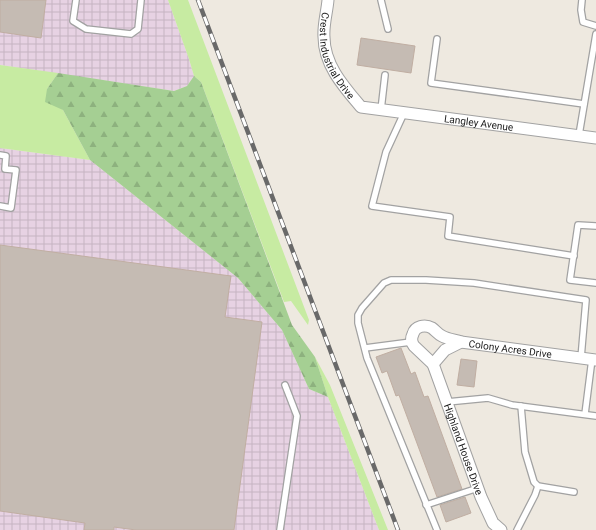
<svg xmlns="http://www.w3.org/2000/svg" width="596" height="530" viewBox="0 0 596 530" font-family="Roboto,sans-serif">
	<defs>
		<pattern id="industrial-grid" width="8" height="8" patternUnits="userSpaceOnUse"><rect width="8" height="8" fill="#e7d2e3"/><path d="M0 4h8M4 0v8" fill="none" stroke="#c6b4c2"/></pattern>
		<pattern id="forest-firs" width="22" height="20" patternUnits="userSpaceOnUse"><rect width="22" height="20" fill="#a5cf93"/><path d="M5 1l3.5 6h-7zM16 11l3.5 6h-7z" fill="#8db17e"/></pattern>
	</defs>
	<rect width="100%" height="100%" fill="#eee9e0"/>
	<g fill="url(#industrial-grid)">
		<path d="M0 0H168L189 59 194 76 187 86 174 91 0 65Z"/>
		<path d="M0 148 90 160 238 278 282 330 309 389 328 397 379 530H0Z"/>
	</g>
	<g fill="#c7eba2">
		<path d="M168 0H188L309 320 308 325 291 301 284 302 201 82 194 76 189 59Z"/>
		<path d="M0 65 58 73 47 89 63 110 90 160 0 148Z"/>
		<path d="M315 357 330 385 388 530H379L328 397Z"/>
	</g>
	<path fill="url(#forest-firs)" d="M58 73 174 91 187 86 194 76 201 82 292 325 315 357 328 397 309 389 282 330 238 278 90 160 63 110 45 102 47 89Z"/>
	<g fill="#c5bbb3" stroke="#c0aea2">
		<path d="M0 0H46L41 38 0 32Z"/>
		<path d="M361 38 415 46 411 73 357 65Z"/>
		<path d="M0 245 231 276 225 317 262 322 234 530H136L114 527V530H84L85 523 0 511Z"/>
		<path d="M401 348 411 374 415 372 424 397 428 396 462 489 437 497 399 395 396 396 387 371 382 373 376 357Z"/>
		<path d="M461 359 477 361 474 387 457 385Z"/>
		<path d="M465 497 471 513 446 522 440 505Z"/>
	</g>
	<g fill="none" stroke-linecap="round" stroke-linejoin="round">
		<g stroke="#a2a2a2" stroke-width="8">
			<g id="service">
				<path d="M76 0 73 21 86 29 131 34 138 29 141 0"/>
				<path d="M381 0 388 29"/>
				<path d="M582 0 581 10 583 22 596 26"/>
				<path d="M437 39 431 83 584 104"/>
				<path d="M381 110 385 75"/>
				<path d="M404 113 386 152 372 206 450 217 448 236 574 256"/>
				<path d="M579 135 596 34"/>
				<path d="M0 155 6 156 5 169 16 170 11 208 0 206"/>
				<path d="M596 226 578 225 570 280 596 283"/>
				<path d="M365 348 411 342"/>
				<path d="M447 402 488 398 512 405 596 416"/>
				<path d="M521 406 525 452 534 482 538 486 574 492"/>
				<path d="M585 414 592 359"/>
				<path d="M426 505 478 488"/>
				<path d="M280 530 297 416 285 385"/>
				<path d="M437 530 367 358 358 323V315L362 308 384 283 391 280H426L474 283 586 300 581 358"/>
				<path d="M517 530 535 495 538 486"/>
			</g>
		</g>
		<g stroke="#a2a2a2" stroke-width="13">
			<g id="minor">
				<path id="s1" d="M328 0C327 12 323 25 324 37 324 65 344 87 361 107L596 138"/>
				<path id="s2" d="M461 342C455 340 447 339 442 336 438 334 435 330 432 328 425 324 415 326 413 334 411 338 411 342 414 346L433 364 481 497 493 523 501 530"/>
				<path id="s3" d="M433 364 445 350 461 342 596 360"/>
			</g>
		</g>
		<use href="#service" stroke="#fff" stroke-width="5.5"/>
		<use href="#minor" stroke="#fff" stroke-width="11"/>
		<g stroke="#696969" stroke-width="4.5">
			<path id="rail" d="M198 0 398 530"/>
		</g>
		<use href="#rail" stroke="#fff" stroke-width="3" stroke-dasharray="9" stroke-linecap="butt"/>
	</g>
	<g text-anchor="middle" stroke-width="3" stroke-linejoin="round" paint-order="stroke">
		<g font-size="10" fill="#1b1b1b" stroke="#fff">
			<text dy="4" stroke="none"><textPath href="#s1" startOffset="59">Crest Industrial Drive</textPath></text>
			<text dy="4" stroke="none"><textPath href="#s1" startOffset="237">Langley Avenue</textPath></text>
			<text dy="4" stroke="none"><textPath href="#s3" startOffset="86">Colony Acres Drive</textPath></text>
			<text dy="4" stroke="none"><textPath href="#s2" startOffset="185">Highland House Drive</textPath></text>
		</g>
	</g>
</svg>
